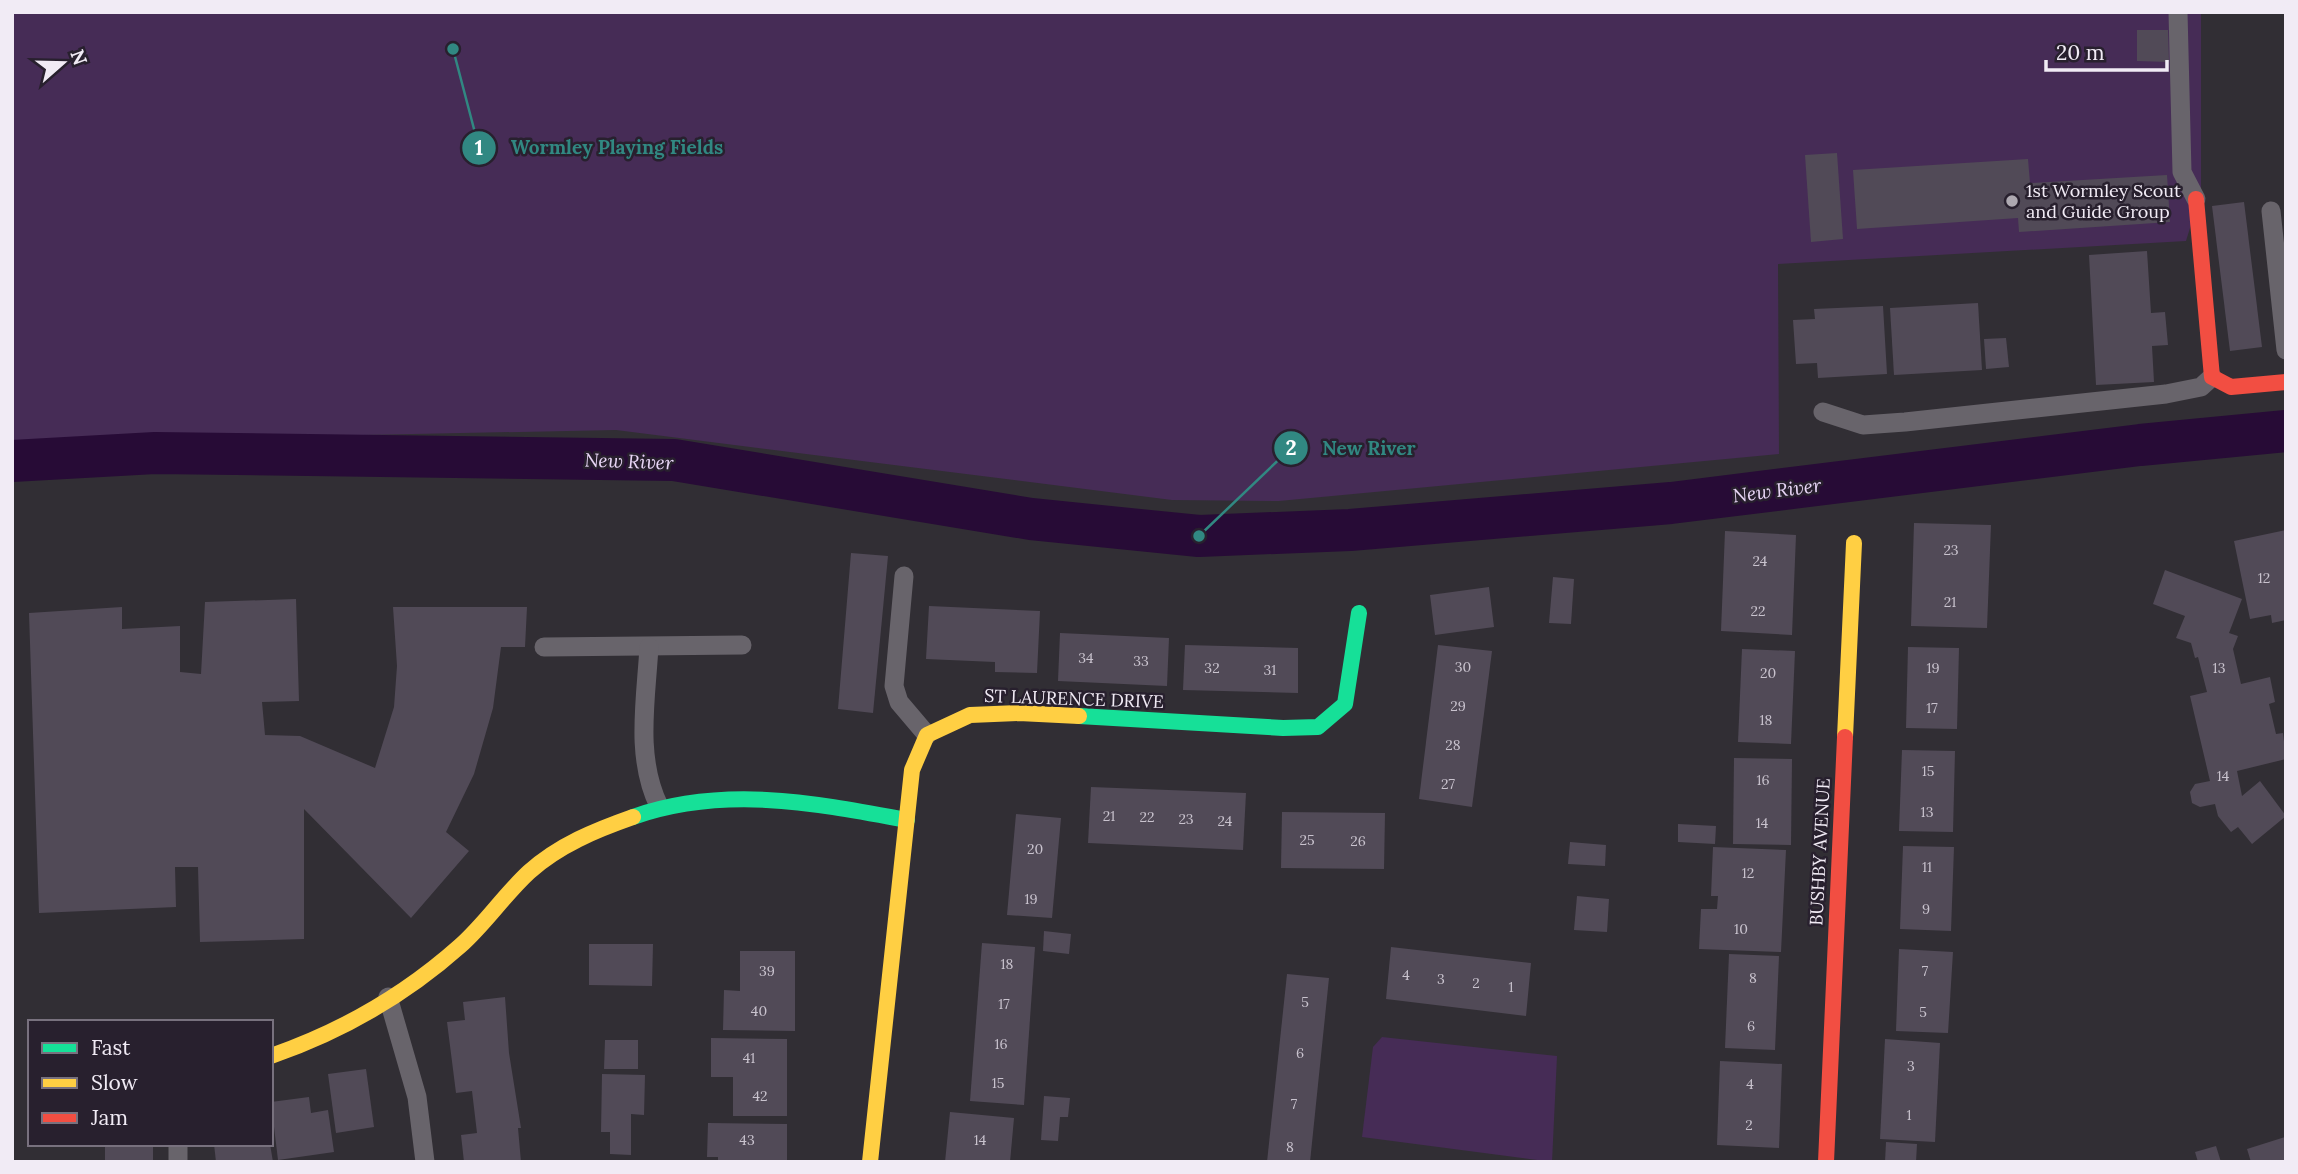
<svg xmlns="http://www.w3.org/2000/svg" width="2298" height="1174" viewBox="0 0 2298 1174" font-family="Lora,serif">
	<rect width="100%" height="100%" fill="#312e34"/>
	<g fill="#462c56">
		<path d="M12 12H2201V192L2186 241 1778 264 1779 454 1279 501 1172 500 616 430 12 442Z"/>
		<path d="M1382 1037 1557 1056 1552 1162 1362 1137 1373 1047Z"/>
	</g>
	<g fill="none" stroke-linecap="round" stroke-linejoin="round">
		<path stroke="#270b36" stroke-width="42" d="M12 461 155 453 674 460 1031 519 1199 536 1350 530 1671 503 2140 445 2286 431"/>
	</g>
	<g fill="#514a57">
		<path d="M2137 30H2168L2169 62 2137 61Z"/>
		<path d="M1837 153 1843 239 1811 242 1805 155Z"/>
		<path d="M2028 159 2030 183 2167 175 2170 222 2019 232 2018 218 1857 229 1853 170Z"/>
		<path d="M2244 202 2262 347 2230 351 2212 206Z"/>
		<path d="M2147 251 2151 313 2165 312 2168 345 2152 346 2154 382 2096 385 2089 255Z"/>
		<path d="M1978 303 1982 370 1894 375 1890 308Z"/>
		<path d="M1883 306 1887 374 1818 378 1817 363 1796 364 1793 320 1815 319 1814 309Z"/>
		<path d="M2006 338 2009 367 1986 369 1984 339Z"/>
		<path d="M1914 523 1991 525 1987 628 1911 626Z"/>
		<path d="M2286 530V620L2272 623 2271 615 2250 619 2234 541Z"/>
		<path d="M1725 531 1796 535 1792 635 1721 631Z"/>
		<path d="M851 553 888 556 873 713 838 709Z"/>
		<path d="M2165 570 2242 599 2229 633 2238 636 2233 649 2241 684 2270 677 2275 702 2269 704 2276 734 2283 733 2286 759 2237 771 2242 796 2260 781 2286 816 2252 844 2238 827 2231 832 2218 816 2215 804 2200 807 2192 803 2190 792 2195 784 2210 781 2190 696 2207 692 2198 657 2195 658 2191 643 2176 638 2185 616 2153 604Z"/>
		<path d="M1553 577 1574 579 1571 624 1549 623Z"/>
		<path d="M1489 587 1494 627 1435 635 1430 595Z"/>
		<path d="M296 599 299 701 262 702 265 735 300 736 375 768 394 707 397 666 393 607H527L525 647H501L493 708 474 774 446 832 469 851 411 918 304 809V939L200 942 198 867H175L176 907 39 913 29 613 122 607V629L180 626V672L201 674 205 602Z"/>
		<path d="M929 606 1040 611 1037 673 995 672V662L926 659Z"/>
		<path d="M1060 633 1169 638 1167 686 1058 681Z"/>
		<path d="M1185 645 1298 648V693L1183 690Z"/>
		<path d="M1438 645 1492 651 1472 807 1419 799Z"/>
		<path d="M1908 647 1959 648 1957 729 1906 728Z"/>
		<path d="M1742 649 1795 651 1791 744 1738 742Z"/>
		<path d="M1902 750 1955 751 1953 832 1899 831Z"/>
		<path d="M1734 758 1792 759 1791 845 1733 844Z"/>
		<path d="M1091 787 1246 793 1243 850 1088 843Z"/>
		<path d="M1282 812 1385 813 1384 869 1281 868Z"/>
		<path d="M1016 814 1061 818 1052 918 1007 915Z"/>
		<path d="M1678 824 1716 826 1715 844 1678 842Z"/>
		<path d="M1570 842 1606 845 1605 866 1568 864Z"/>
		<path d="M1903 846 1954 847 1951 931 1900 929Z"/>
		<path d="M1713 847 1786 850 1781 952 1699 949 1701 909H1717L1718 896H1711Z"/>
		<path d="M1577 896 1609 899 1607 932 1574 930Z"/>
		<path d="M1044 931 1071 934 1069 954 1043 951Z"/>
		<path d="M982 943 1035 947 1024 1105 970 1101Z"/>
		<path d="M589 944H653L652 986 589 985Z"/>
		<path d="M1391 947 1531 963 1526 1016 1386 999Z"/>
		<path d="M1899 949 1953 952 1948 1033 1896 1031Z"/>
		<path d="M740 951H795V1031L723 1030 724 990 740 991Z"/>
		<path d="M1729 954 1779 956 1775 1050 1725 1048Z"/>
		<path d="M1287 974 1329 978 1310 1162H1267Z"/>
		<path d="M505 997 509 1053 521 1128H518L521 1162H464L461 1135 477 1133 472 1091 456 1093 447 1022 465 1020 463 1002Z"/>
		<path d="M711 1038 787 1039V1116H733V1077H711Z"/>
		<path d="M1885 1039 1940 1043 1935 1142 1880 1139Z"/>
		<path d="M605 1040H638V1069H604Z"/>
		<path d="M1720 1061 1782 1064 1779 1148 1717 1145Z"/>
		<path d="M366 1069 374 1127 336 1133 328 1074Z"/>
		<path d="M602 1074 645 1075 644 1115 631 1114V1155L610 1154V1132H601Z"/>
		<path d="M1044 1096 1070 1098 1068 1117H1060L1058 1141 1041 1140Z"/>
		<path d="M309 1097 311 1113 328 1110 334 1152 278 1160 271 1102Z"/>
		<path d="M950 1112 1014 1118 1010 1162H945Z"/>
		<path d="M708 1123 787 1124V1162H718V1157H707Z"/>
		<path d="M2285 1137 2286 1162H2251L2247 1149Z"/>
		<path d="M1886 1142 1917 1144 1916 1162H1885Z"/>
		<rect x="105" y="1144" width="48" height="18"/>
		<path d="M214 1144H270L273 1162H216Z"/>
		<path d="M2216 1146 2221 1162H2198L2195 1152Z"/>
	</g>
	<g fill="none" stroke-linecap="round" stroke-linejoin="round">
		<g stroke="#68646b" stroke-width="19">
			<path d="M2178 12 2182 172 2196 199"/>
			<path d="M2271 211 2286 350"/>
			<path d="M1823 412 1863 425 1905 422 2166 394 2201 387 2212 377"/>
			<path d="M904 576 894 686 899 702 927 735"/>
			<path d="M544 647 742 645"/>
			<path d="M649 647C646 700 635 757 659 806"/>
			<path d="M388 997 417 1097 425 1162"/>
			<path d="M178 1162V1144"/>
		</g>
		<g stroke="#16e098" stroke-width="16">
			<path d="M1079 716 1283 728 1318 727 1345 704 1359 613"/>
			<path d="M633 817C724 785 815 803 907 820"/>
		</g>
		<g stroke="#ffcf43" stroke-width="16">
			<path d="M1845 737 1854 543"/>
			<path d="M271 1056C340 1032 405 995 460 946 485 924 504 895 529 872 559 845 596 830 633 817"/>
			<path d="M870 1162 912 770 927 735 970 715 1019 713 1079 716"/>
		</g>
		<g stroke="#f24e42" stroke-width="16">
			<path d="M2196 199 2212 377 2231 387 2286 382"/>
			<path d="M1826 1162 1845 737"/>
		</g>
	</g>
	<circle fill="#aea9b1" stroke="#28202e" stroke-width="2.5" cx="2012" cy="201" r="7"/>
	<g text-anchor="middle" stroke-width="5" stroke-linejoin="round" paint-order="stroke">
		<g font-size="14" fill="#c9c3ce">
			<text x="1951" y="555">23</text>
			<text x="1760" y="566">24</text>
			<text x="2264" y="583">12</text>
			<text x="1950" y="607">21</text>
			<text x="1758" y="616">22</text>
			<text x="1086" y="663">34</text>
			<text x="1141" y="666">33</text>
			<text x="1463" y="672">30</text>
			<text x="1212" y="673">32</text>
			<text x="1933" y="673">19</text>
			<text x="2219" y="673">13</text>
			<text x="1270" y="675">31</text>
			<text x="1768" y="678">20</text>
			<text x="1458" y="711">29</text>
			<text x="1932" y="713">17</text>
			<text x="1766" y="725">18</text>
			<text x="1453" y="750">28</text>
			<text x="1928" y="776">15</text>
			<text x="2223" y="781">14</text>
			<text x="1763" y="785">16</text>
			<text x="1448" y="789">27</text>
			<text x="1927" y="817">13</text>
			<text x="1109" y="821">21</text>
			<text x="1147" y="822">22</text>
			<text x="1186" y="824">23</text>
			<text x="1225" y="826">24</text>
			<text x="1762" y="828">14</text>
			<text x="1307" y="845">25</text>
			<text x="1358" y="846">26</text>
			<text x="1035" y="854">20</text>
			<text x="1927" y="872">11</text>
			<text x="1748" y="878">12</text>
			<text x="1031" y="904">19</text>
			<text x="1926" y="914">9</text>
			<text x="1741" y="934">10</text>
			<text x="1007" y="969">18</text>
			<text x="767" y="976">39</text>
			<text x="1925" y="976">7</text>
			<text x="1406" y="980">4</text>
			<text x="1753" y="983">8</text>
			<text x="1441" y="984">3</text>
			<text x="1476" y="988">2</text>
			<text x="1511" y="992">1</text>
			<text x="1305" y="1007">5</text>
			<text x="1004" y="1009">17</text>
			<text x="759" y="1016">40</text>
			<text x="1923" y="1017">5</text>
			<text x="1751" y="1031">6</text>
			<text x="1001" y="1049">16</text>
			<text x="1300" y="1058">6</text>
			<text x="749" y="1063">41</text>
			<text x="1911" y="1071">3</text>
			<text x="998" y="1088">15</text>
			<text x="1750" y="1089">4</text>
			<text x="760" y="1101">42</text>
			<text x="1294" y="1109">7</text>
			<text x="1909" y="1120">1</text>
			<text x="1749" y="1130">2</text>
			<text x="747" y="1145">43</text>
			<text x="980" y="1145">14</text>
			<text x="1290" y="1152">8</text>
		</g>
		<g font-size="18" fill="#f1ebf5" stroke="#28202e" text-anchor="start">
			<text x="2026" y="197">1st Wormley Scout<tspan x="2026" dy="21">and Guide Group</tspan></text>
		</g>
		<g font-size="18" fill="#f1ebf5" stroke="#28202e">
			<text transform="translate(1074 699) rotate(2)" y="6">ST LAURENCE DRIVE</text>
			<text transform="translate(1820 852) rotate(-87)" y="6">BUSHBY AVENUE</text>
		</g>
		<g font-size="19" font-style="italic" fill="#e8d6f6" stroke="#28202e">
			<text transform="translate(629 461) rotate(2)" y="7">New River</text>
			<text transform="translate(1777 490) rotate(-7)" y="7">New River</text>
		</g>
	</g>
	<path fill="none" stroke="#318882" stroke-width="2.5" d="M453 49L479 148M1199 536L1291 448"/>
	<g fill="#318882" stroke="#28202e" stroke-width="2.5">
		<circle cx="453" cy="49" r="7"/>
		<circle cx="1199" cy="536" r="7"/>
		<circle cx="479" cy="148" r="18"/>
		<circle cx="1291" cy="448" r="18"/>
	</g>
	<g font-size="21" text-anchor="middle" font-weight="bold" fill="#fff">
		<text x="479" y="155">1</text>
		<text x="1291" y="455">2</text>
	</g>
	<g font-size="19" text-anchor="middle" font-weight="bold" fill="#318882" stroke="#28202e" stroke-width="5" stroke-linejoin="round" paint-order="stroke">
		<text x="617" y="154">Wormley Playing Fields</text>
		<text x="1369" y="455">New River</text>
	</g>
	<rect width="2298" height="1174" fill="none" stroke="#f1ebf5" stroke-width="28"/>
	<rect x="28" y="1020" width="245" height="126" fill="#28202e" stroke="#78717e" stroke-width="2"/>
	<rect x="42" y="1043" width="35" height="10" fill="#16e098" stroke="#78717e" stroke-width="2"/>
	<text x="91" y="1055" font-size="21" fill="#f1ebf5">Fast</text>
	<rect x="42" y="1078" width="35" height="10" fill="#ffcf43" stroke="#78717e" stroke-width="2"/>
	<text x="91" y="1090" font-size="21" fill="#f1ebf5">Slow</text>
	<rect x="42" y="1113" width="35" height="10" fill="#f24e42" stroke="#78717e" stroke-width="2"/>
	<text x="91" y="1125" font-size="21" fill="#f1ebf5">Jam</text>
	<g transform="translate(63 63) rotate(70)" stroke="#28202e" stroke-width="5" paint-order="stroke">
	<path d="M0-5L12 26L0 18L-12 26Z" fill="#f1ebf5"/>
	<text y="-10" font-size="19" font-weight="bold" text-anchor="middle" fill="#f1ebf5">N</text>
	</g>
	<path d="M2046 60v10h121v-10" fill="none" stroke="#f1ebf5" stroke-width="3.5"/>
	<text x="2056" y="60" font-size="21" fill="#f1ebf5" stroke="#28202e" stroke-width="5" paint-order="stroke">20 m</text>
</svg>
